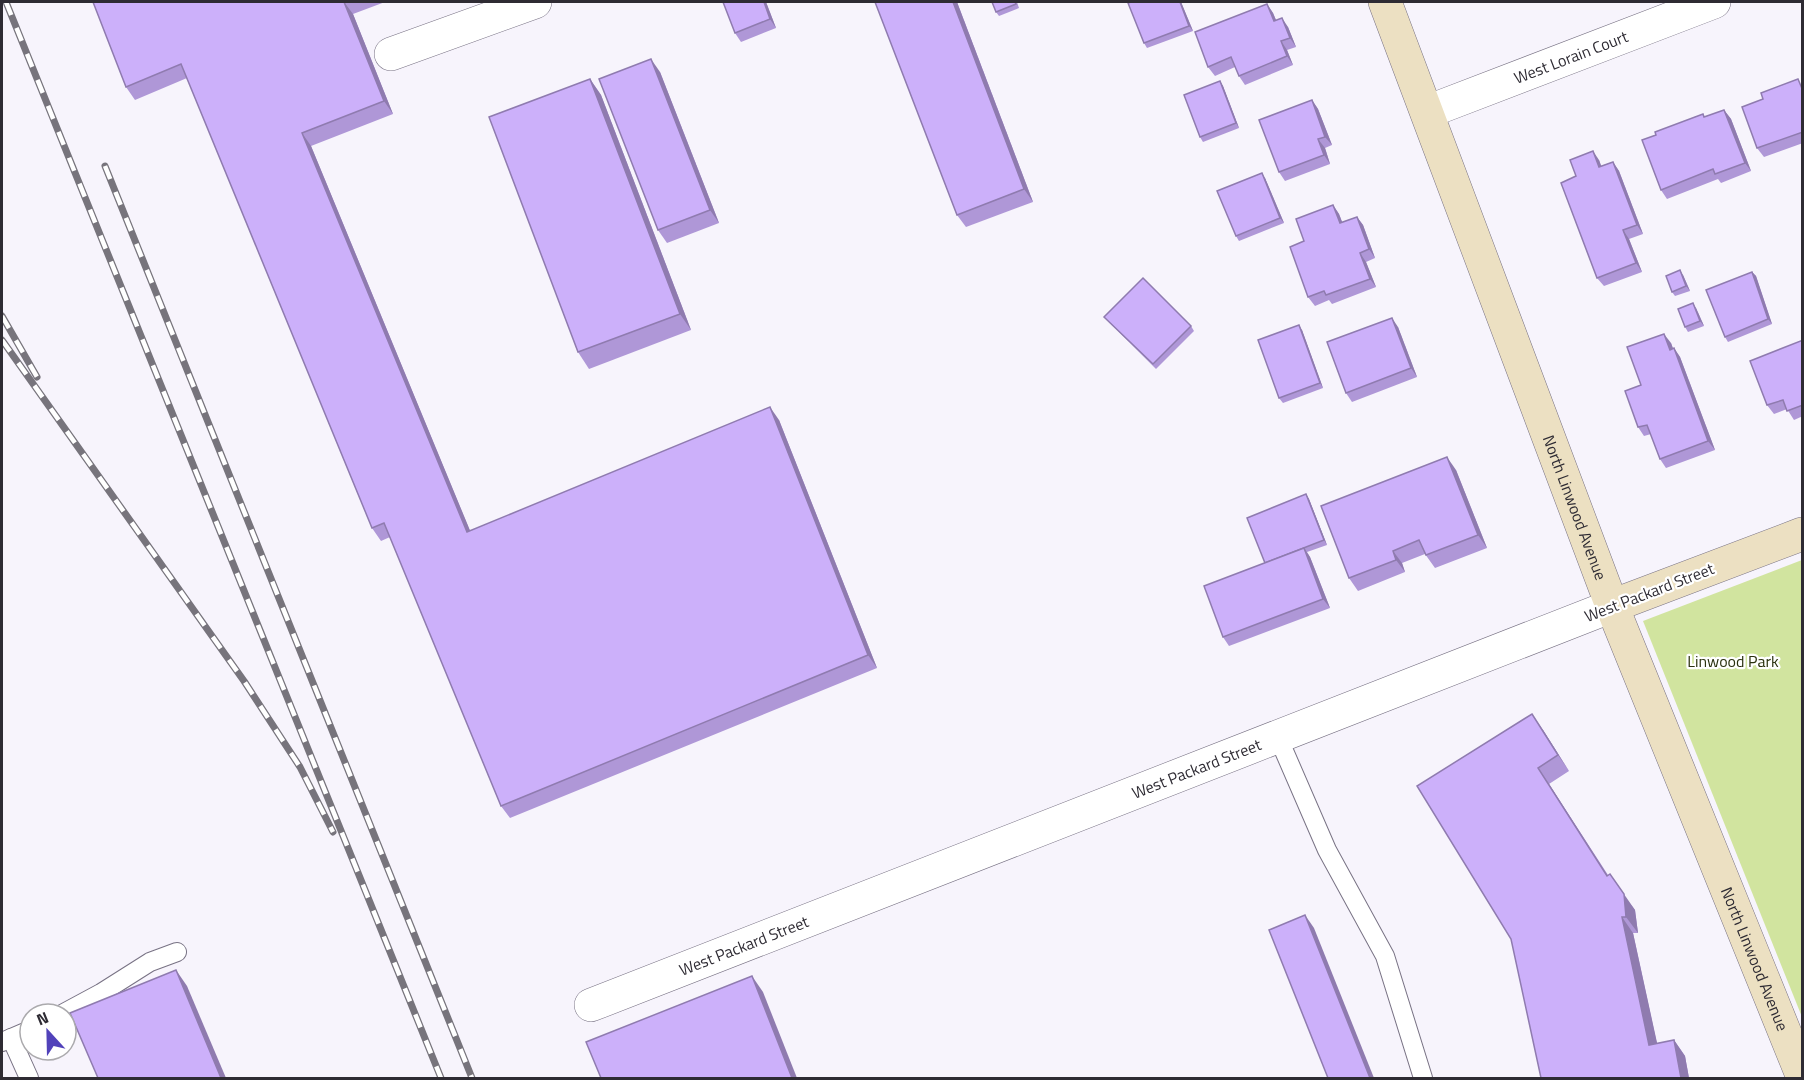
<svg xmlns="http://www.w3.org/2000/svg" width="1804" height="1080" viewBox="0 0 1804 1080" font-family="'Titillium Web',sans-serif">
	<rect width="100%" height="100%" fill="#f7f4fc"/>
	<path fill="#d1e49f" d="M1802 560V1017L1643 621Z"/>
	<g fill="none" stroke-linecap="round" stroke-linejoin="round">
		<g stroke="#787284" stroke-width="20">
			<g id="lane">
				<path d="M1278 737 1327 850 1385 956 1423 1078"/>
				<path d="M62 1014 101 993 150 962 177 952"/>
				<path d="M11 1038 29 1078"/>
				<path d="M2 1042 30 1030"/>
			</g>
		</g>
		<g stroke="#787284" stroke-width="34">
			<g id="street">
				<path d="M391 54 535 2"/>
				<path id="s1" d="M1427 112 1714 2"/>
				<path id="s2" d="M591 1005 1612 606"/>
			</g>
		</g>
		<g stroke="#787284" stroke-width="34">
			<g id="secondary">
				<path id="s3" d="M1385 2 1612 606 1802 1075"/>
				<path d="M1612 606 1802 534"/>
			</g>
		</g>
		<use href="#lane" stroke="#fff" stroke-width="18"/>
		<use href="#street" stroke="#fff" stroke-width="33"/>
		<use href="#secondary" stroke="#ece0c2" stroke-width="33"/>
		<g stroke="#77747c" stroke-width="7">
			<g id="rail">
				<path d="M6 2 441 1078"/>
				<path d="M105 166 472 1078"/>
				<path d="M2 316 37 377"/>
				<path d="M2 340 244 681 300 767 333 832"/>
			</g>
		</g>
		<use href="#rail" stroke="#fff" stroke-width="4.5" stroke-dasharray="14" stroke-linecap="butt"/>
	</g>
	<g fill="#af97d7">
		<path d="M93 2H385L353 14 393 114 311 146 470 531 779 420 877 668 510 818 501 806 390 537 381 541 372 528 187 78 135 100 126 87Z"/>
		<path d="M766 2 776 28 741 42 735 33Z"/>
		<path d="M875 2H957L1033 202 966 227 957 215Z"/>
		<path d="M992 2H1017L1019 8 999 16 996 12Z"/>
		<path d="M1181 2 1193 31 1147 48 1144 43Z"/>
		<path d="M1267 4 1273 13 1276 20 1288 27 1296 47 1287 50 1293 65 1245 85 1239 76 1235 67 1215 76 1208 67Z"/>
		<path d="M660 72 719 223 667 243 658 230Z"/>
		<path d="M590 79 601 95 691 330 589 369 578 352Z"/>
		<path d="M1220 81 1223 86 1239 128 1203 142 1200 137Z"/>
		<path d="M1803 85V143L1764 157 1757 148Z"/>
		<path d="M1312 100 1318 109 1332 145 1325 148 1330 164 1285 181 1279 172Z"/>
		<path d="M1724 110 1731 119 1751 171 1721 183 1718 179 1667 199 1661 190 1656 135 1703 114 1705 117Z"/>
		<path d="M1599 160 1601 166 1613 162 1619 171 1643 234 1629 239 1642 272 1604 286 1597 278 1576 176Z"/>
		<path d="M1265 178 1284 223 1239 241 1236 236Z"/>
		<path d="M1333 205 1339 214 1342 222 1357 217 1363 225 1375 258 1366 262 1376 287 1332 304 1329 300 1315 306 1308 297 1304 241Z"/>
		<path d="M1752 272 1756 276 1772 324 1728 342 1725 337Z"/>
		<path d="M1683 275 1690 291 1675 296 1672 292Z"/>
		<path d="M1696 308 1704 326 1688 332 1685 327Z"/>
		<path d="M1104 317 1191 326 1194 331 1156 369Z"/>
		<path d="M1398 327 1417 377 1352 402 1346 393Z"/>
		<path d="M1302 330 1323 388 1283 403 1279 398Z"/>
		<path d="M1803 340V416L1794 420 1787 409 1774 414 1767 405Z"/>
		<path d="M1671 343 1673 349 1674 348 1680 357 1715 450 1666 468 1660 459 1651 434 1644 436 1638 427 1641 385Z"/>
		<path d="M1456 470 1487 548 1435 568 1425 554 1402 563 1405 572 1358 591 1349 578Z"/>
		<path d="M1306 494 1309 499 1327 545 1307 552 1310 557 1330 608 1229 646 1223 637 1265 563Z"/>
		<path d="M1543 730 1569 771 1549 784 1608 875 1635 910 1638 933H1633L1657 1044 1674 1040 1685 1056 1689 1078H1541L1511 939Z"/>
	</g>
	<g fill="#8f7baf">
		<path d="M344 2 353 14 393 114 384 101Z"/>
		<path d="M764 2H766L776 28 770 19Z"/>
		<path d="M953 2H957L1033 202 1024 189Z"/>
		<path d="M1180 2H1181L1193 31 1189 26Z"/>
		<path d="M1267 4 1273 13 1280 30 1274 21Z"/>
		<path d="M1282 18 1288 27 1296 47 1290 38Z"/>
		<path d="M1281 41 1287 50 1293 65 1287 56Z"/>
		<path d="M651 59 660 72 719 223 710 210Z"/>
		<path d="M590 79 601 95 691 330 680 314Z"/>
		<path d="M1220 81 1223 86 1239 128 1236 123Z"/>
		<path d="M1312 100 1318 109 1332 145 1325 137Z"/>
		<path d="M1724 110 1731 119 1751 171 1745 163Z"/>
		<path d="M302 133 311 146 476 545 467 532Z"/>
		<path d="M1318 139 1325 148 1330 164 1324 155Z"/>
		<path d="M1593 151 1599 160 1605 176 1599 167Z"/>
		<path d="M1613 162 1619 171 1643 234 1637 225Z"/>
		<path d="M1262 173 1265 178 1284 223 1280 218Z"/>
		<path d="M1333 205 1339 214 1346 232 1340 223Z"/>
		<path d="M1357 217 1363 225 1375 258 1369 249Z"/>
		<path d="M1623 230 1629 239 1642 272 1636 263Z"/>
		<path d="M1360 253 1366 262 1376 287 1370 279Z"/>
		<path d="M1680 270 1683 275 1690 291 1686 286Z"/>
		<path d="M1752 272 1756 276 1772 324 1768 319Z"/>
		<path d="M1693 303 1696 308 1704 326 1700 321Z"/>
		<path d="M1392 318 1398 327 1417 377 1411 368Z"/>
		<path d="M1299 325 1302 330 1323 388 1320 383Z"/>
		<path d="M1664 334 1671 343 1677 359 1670 350Z"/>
		<path d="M1674 348 1680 357 1715 450 1708 441Z"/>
		<path d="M770 407 779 420 877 668 868 655Z"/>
		<path d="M1447 457 1456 470 1487 548 1478 535Z"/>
		<path d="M1306 494 1309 499 1327 545 1324 540Z"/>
		<path d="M1304 548 1310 557 1330 608 1323 599Z"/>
		<path d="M1393 551 1402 563 1405 572 1396 560Z"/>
		<path d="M1532 714 1543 730 1569 771 1558 755Z"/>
		<path d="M1538 768 1549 784 1618 892 1607 876Z"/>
		<path d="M1610 874 1635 910 1638 933 1626 917Z"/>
		<path d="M1305 915 1314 928 1374 1078H1370Z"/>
		<path d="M1622 917 1633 933 1661 1061 1649 1045Z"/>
		<path d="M176 970 187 986 226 1078H221Z"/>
		<path d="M752 976 763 992 797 1078H792Z"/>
		<path d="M1674 1040 1685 1056 1689 1078H1681Z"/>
	</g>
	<g fill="#ccb0fa" stroke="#8f7baf" stroke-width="1.5">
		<path d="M93 2H344L384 101 302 133 467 532 770 407 868 655 501 806 384 523 372 528 181 64 126 87Z"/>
		<path d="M723 2H764L770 19 735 33Z"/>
		<path d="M875 2H953L1024 189 957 215Z"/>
		<path d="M992 2H1015L1016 4 996 12Z"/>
		<path d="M1131 2H1180L1189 26 1144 43 1128 3Z"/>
		<path d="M1267 4 1274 21 1282 18 1290 38 1281 41 1287 56 1239 76 1231 57 1208 67 1195 32Z"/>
		<path d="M651 59 710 210 658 230 599 79Z"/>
		<path d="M590 79 680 314 578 352 489 117Z"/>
		<path d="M1798 79 1803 91V132L1757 148 1742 107 1763 99 1761 93Z"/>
		<path d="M1220 81 1236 123 1200 137 1184 95Z"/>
		<path d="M1312 100 1325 137 1318 139 1324 155 1279 172 1259 120Z"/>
		<path d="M1724 110 1745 163 1715 174 1713 169 1661 190 1642 140 1656 135 1655 132 1703 114 1704 117Z"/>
		<path d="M1593 151 1599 167 1613 162 1637 225 1623 230 1636 263 1597 278 1561 183 1576 176 1570 160Z"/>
		<path d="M1262 173 1280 218 1236 236 1217 191Z"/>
		<path d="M1333 205 1340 223 1357 217 1369 249 1360 253 1370 279 1326 295 1324 291 1308 297 1290 247 1304 241 1296 219Z"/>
		<path d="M1680 270 1686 286 1672 292 1666 276Z"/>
		<path d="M1752 272 1768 319 1725 337 1706 290Z"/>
		<path d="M1143 278 1191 326 1153 364 1104 317Z"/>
		<path d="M1693 303 1700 321 1685 327 1678 309Z"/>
		<path d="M1392 318 1411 368 1346 393 1327 342Z"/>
		<path d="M1299 325 1320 383 1279 398 1258 340Z"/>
		<path d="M1664 334 1670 350 1674 348 1708 441 1660 459 1647 425 1638 427 1625 391 1641 385 1627 347Z"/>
		<path d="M1803 340V405L1787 411 1783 400 1767 405 1750 361Z"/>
		<path d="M1447 457 1478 535 1426 555 1419 540 1393 551 1396 560 1349 578 1321 506Z"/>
		<path d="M1306 494 1324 540 1265 563 1247 518Z"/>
		<path d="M1304 548 1323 599 1223 637 1204 586Z"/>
		<path d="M1532 714 1558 755 1538 768 1607 876 1610 874 1624 894 1626 917H1622L1649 1045 1674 1040 1681 1078H1541L1511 939 1417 786Z"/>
		<path d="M1305 915 1370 1078H1328L1269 930Z"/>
		<path d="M176 970 221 1078H98L70 1013Z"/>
		<path d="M752 976 792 1078H601L586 1042Z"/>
	</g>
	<g text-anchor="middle" stroke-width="4.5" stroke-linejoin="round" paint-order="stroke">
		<g font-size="16" fill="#2e2b33" stroke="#fff">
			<text dy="6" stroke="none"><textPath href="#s1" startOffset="154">West Lorain Court</textPath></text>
			<text dy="6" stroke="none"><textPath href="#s3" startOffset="540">North Linwood Avenue</textPath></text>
			<text transform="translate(1649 592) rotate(-21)" y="6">West Packard Street</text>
			<text dy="6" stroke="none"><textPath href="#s2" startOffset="650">West Packard Street</textPath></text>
			<text dy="6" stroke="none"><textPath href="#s2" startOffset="164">West Packard Street</textPath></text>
			<text dy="6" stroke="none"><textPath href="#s3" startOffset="1026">North Linwood Avenue</textPath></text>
		</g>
		<g font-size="16" fill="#2a310f" stroke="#fff">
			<text x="1733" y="667">Linwood Park</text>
		</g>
	</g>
	<rect width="1804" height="1080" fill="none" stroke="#2e2b33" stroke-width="6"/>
	<g transform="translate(48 1032) rotate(338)"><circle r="28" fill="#ffffff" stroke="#abaaad" stroke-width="1.5"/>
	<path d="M0-4.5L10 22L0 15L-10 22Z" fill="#5142ba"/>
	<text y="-9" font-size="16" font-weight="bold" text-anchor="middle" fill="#2e2b33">N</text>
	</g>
</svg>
